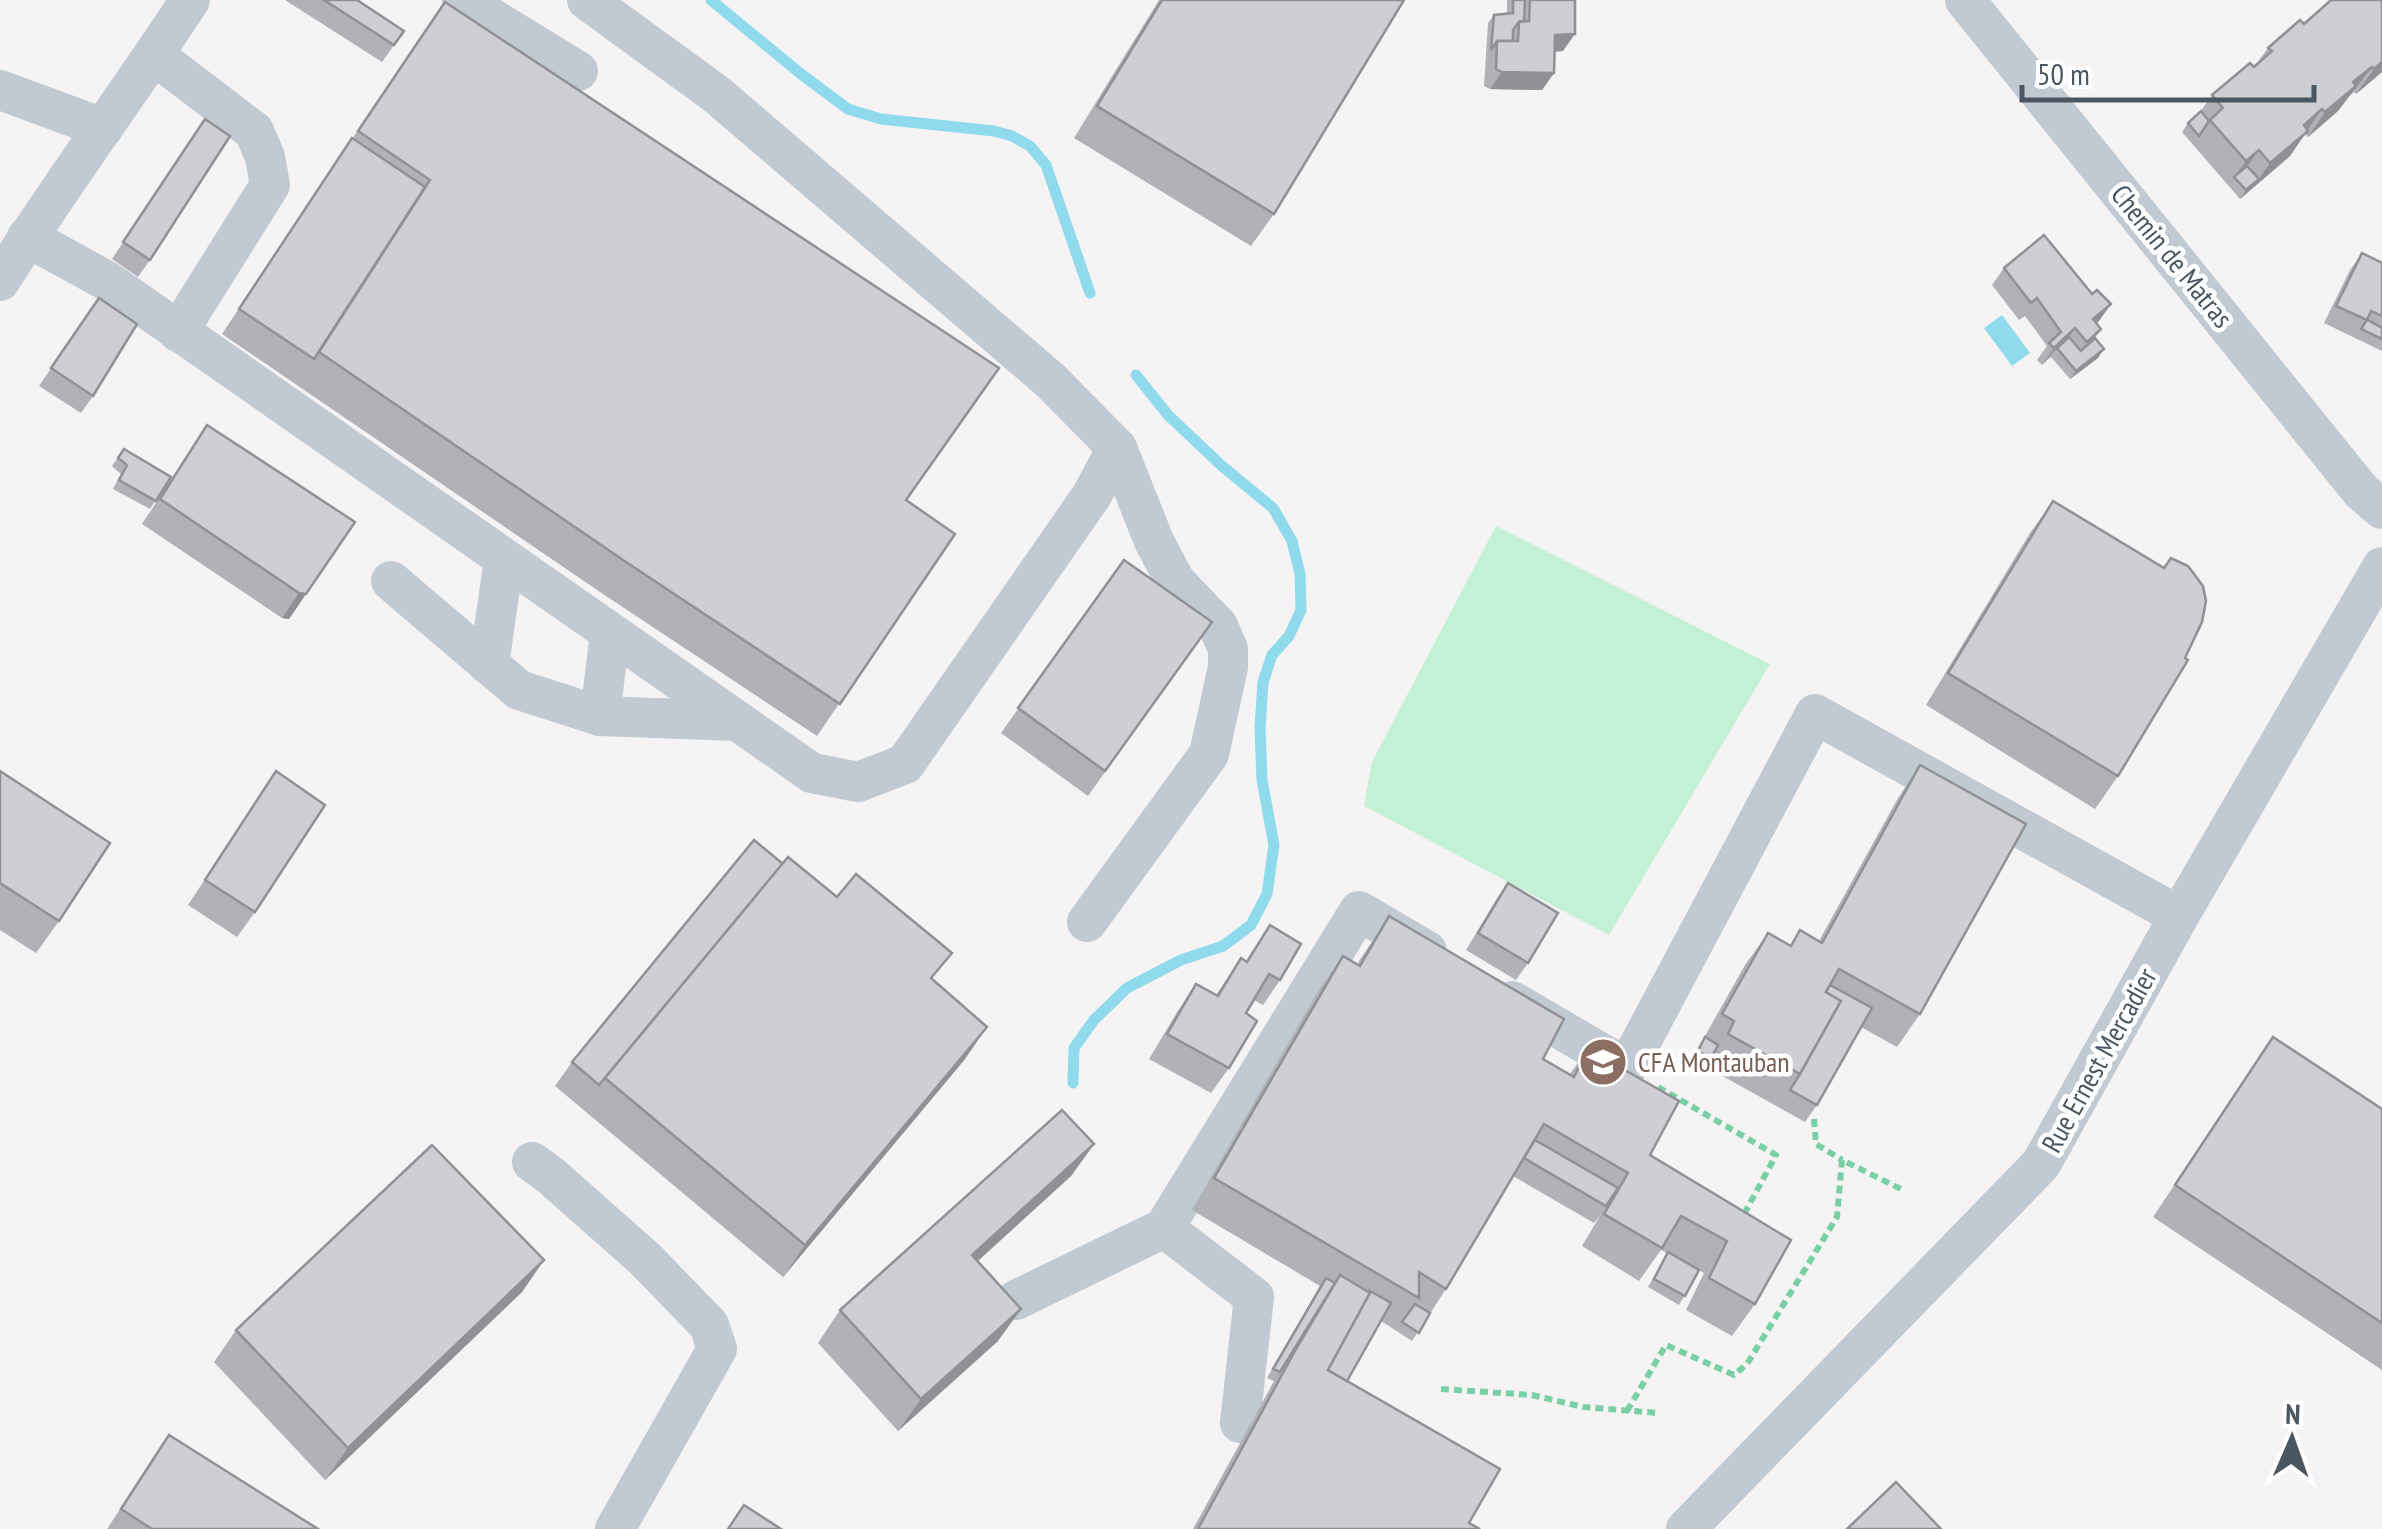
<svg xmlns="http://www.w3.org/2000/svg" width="2382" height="1529" viewBox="0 0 2382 1529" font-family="'PT Sans Narrow',sans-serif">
	<rect width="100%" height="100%" fill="#f5f3f3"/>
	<path fill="#c3f1d5" d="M1496 526 1770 664 1609 935 1364 806 1372 762Z"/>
	<path fill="#90daee" d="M2002 315 2030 353 2012 366 1984 328Z"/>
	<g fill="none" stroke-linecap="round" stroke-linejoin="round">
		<g stroke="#90daee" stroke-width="11">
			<path d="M711 0 801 74 848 109 881 119 994 131 1012 136 1030 146 1046 165 1090 293"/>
			<path d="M1073 1083 1074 1048 1094 1020 1127 988 1181 960 1223 946 1251 925 1267 894 1274 845 1262 780 1260 728 1263 682 1272 655 1289 636 1301 610 1300 574 1292 541 1273 508 1222 466 1168 415 1136 375"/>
		</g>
		<g stroke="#7ad0a6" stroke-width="6" stroke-dasharray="8 5" stroke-linecap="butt">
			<path d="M1658 1087 1776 1155 1742 1218"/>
			<path d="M1814 1119 1816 1144 1842 1160"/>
			<path d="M1441 1389 1532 1395 1583 1407 1659 1413"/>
			<path d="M1627 1411 1666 1345 1734 1375 1747 1364 1837 1217 1842 1160 1905 1191"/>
		</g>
		<g stroke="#c1cad2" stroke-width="40">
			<path d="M462 0 578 71"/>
			<path d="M1965 0 2361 491 2382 509"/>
			<path d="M154 55 254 131 265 157 270 185 178 332"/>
			<path d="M0 90 103 128"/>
			<path d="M27 237 107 281 812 773 858 782 905 764 1092 495 1117 448 1051 381 716 94 587 0"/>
			<path d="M0 281C60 185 128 95 190 0"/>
			<path d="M391 581 519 690 600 716 737 721"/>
			<path d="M489 665 504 559"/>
			<path d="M600 716 610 633"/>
			<path d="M1087 922 1209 754 1228 667V649L1218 626 1175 581 1154 541 1117 448"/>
			<path d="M1512 1001 1627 1068 1815 714 2179 916"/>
			<path d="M532 1162 550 1175 645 1259 709 1325 717 1349 615 1529"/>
			<path d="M1164 1228 1254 1297 1240 1423"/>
			<path d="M1016 1300 1164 1228 1359 911 1427 951"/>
			<path d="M1686 1529 2041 1164 2179 916 2382 567"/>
		</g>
	</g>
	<g fill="#b0b2b7">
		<path d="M285 0H357L404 31 382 62Z"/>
		<path d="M1159 0H1404L1274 214 1251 246 1074 138Z"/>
		<path d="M1507 0H1575L1563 51 1555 52 1554 73 1542 90 1490 89 1484 86 1488 23 1494 15 1507 14Z"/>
		<path d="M2382 0V72L2356 94 2354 92 2348 97 2338 111 2308 137 2305 134 2290 156 2240 199 2182 132 2188 123 2201 111 2212 95 2254 67 2268 48 2304 24Z"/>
		<path d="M422 34 906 500 955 534 817 736 603 594 222 334Z"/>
		<path d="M205 119 150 260 138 277 112 259Z"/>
		<path d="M2362 253 2382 263V351L2324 323 2350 270Z"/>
		<path d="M2004 268 2111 304 2096 324 2101 329 2095 338 2098 358 2070 379 2051 357 2042 365 2037 360 2047 346 2025 316 2019 320 1992 285Z"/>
		<path d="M99 298 93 396 81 413 39 386Z"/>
		<path d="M207 425 306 594 289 619 282 618 142 524Z"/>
		<path d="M124 449 171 477 150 509 113 489 121 474 112 466Z"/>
		<path d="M2053 501 2164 568 2118 776 2095 809 1926 705 2030 533Z"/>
		<path d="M1124 560 1212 622 1088 796 1001 733Z"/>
		<path d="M1920 765V1014L1897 1047 1861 1027 1817 1105 1805 1122 1692 1059 1745 965 1768 933 1790 945 1800 930 1819 941 1898 798Z"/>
		<path d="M0 771 59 921 36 953 0 930Z"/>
		<path d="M276 771 255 912 237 937 188 905Z"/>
		<path d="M783 864 837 897 933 980 965 1059 783 1277 555 1086 572 1062Z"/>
		<path d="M1508 883 1528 963 1516 980 1466 950 1496 900Z"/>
		<path d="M1389 916 1543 1059 1570 1074 1588 1049 1650 1155 1791 1240 1755 1304 1732 1336 1686 1310 1704 1273 1699 1270 1679 1305 1648 1287 1667 1253 1661 1250 1639 1281 1582 1246 1601 1214 1594 1223 1513 1176 1446 1289 1412 1341 1381 1321 1347 1381 1469 1523 1480 1529H1193L1274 1381 1267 1378 1320 1286 1192 1210 1320 988 1343 956 1357 964Z"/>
		<path d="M1270 925 1280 980 1263 1005 1254 1000 1246 1013 1229 1068 1211 1093 1149 1059 1179 1009 1196 984 1216 995 1241 958 1246 961Z"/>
		<path d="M2273 1037 2382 1109V1370L2153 1217Z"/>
		<path d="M1094 1144 1071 1176 978 1261 998 1341 898 1431 818 1343 840 1310Z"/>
		<path d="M544 1260 522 1292 325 1480 214 1362 236 1330Z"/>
		<path d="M169 1435 318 1529H107Z"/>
	</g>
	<g fill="#909195">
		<path d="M1575 34 1563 51 1544 52 1555 35Z"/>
		<path d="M2382 62V72L2356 94 2374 69Z"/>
		<path d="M2372 67 2338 111 2308 137 2325 112 2353 82Z"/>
		<path d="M1502 72 1554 73 1542 90 1490 89Z"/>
		<path d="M2322 109 2290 156 2240 199 2246 190 2259 179 2270 163 2304 125Z"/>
		<path d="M2259 150 2241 175 2234 177 2246 161Z"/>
		<path d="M2111 304 2099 321 2081 336 2093 319Z"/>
		<path d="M2075 328 2063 345 2057 348 2042 365 2054 348Z"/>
		<path d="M2104 349 2098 358 2070 379 2076 371Z"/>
		<path d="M299 593 306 594 289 619 282 618Z"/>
		<path d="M987 1027 965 1059 783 1277 805 1245Z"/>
		<path d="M1094 1144 1071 1176 949 1287 972 1255Z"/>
		<path d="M544 1260 522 1292 325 1480 348 1448Z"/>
		<path d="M1021 1309 998 1341 898 1431 921 1399Z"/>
	</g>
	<g fill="#cdcfd5" stroke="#909195" stroke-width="2.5">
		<path d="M324 0H357L404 31 394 45Z"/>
		<path d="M1162 0H1404L1274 214 1097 106Z"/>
		<path d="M1513 0H1525L1524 21 1519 22 1513 30V41H1497L1491 50 1494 15 1513 13Z"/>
		<path d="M1530 0H1575V34L1555 35 1554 73 1502 72 1496 69 1497 41H1518L1519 22 1529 21Z"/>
		<path d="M2331 0H2382V62L2374 69 2372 67 2353 82 2356 86 2325 112 2322 109 2304 125 2308 131 2270 163 2259 150 2246 161 2210 120 2223 108 2212 95 2250 63 2254 67 2272 51 2268 48 2300 20 2304 24Z"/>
		<path d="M445 2 999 368 906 500 955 534 840 704 626 562 319 352 430 180 358 131Z"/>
		<path d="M2201 111 2209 121 2199 136 2188 123Z"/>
		<path d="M205 119 230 136 150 260 123 242Z"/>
		<path d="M352 138 425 187 314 359 239 309Z"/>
		<path d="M2247 166 2259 179 2246 190 2234 177Z"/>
		<path d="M2044 235 2092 294 2097 290 2111 304 2093 319 2101 329 2087 342 2075 328 2054 348 2049 343 2061 332 2037 298 2031 303 2004 268Z"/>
		<path d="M2362 253 2382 263V316L2371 311 2367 320 2336 306Z"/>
		<path d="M99 298 137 324 93 396 51 368Z"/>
		<path d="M2366 319 2382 328V339L2361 329 2367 320Z"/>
		<path d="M2069 337 2081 351 2095 338 2104 349 2076 371 2057 348Z"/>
		<path d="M207 425 355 522 306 594 299 593 160 499Z"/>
		<path d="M124 449 171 477 156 501 119 480 127 465 118 458Z"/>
		<path d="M2053 501 2164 568 2171 558 2188 566 2203 586 2206 601 2202 622 2185 658 2188 660 2118 776 1948 673Z"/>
		<path d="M1124 560 1212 622 1105 771 1018 708Z"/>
		<path d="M1920 765 2026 824 1920 1014 1839 969 1826 992 1841 1001 1800 1074 1728 1034 1734 1021 1722 1014 1768 933 1791 946 1800 930 1822 943Z"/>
		<path d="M0 771 110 843 59 921 0 883Z"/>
		<path d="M276 771 325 805 255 912 205 880Z"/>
		<path d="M754 840 783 864 599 1085 572 1062Z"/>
		<path d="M788 857 837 897 856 874 952 953 931 978 987 1027 805 1245 605 1078Z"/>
		<path d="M1508 883 1558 913 1528 963 1478 933Z"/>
		<path d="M1389 916 1564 1019 1543 1059 1574 1077 1588 1049 1679 1101 1650 1155 1791 1240 1755 1304 1709 1278 1727 1241 1681 1216 1662 1248 1604 1214 1628 1173 1544 1124 1446 1289 1419 1272V1298L1214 1178 1343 956 1360 966Z"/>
		<path d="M1270 925 1301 944 1280 980 1269 974 1246 1013 1257 1021 1229 1068 1167 1034 1196 984 1218 996 1241 958 1247 962Z"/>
		<path d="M1830 985 1872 1008 1817 1105 1790 1090 1800 1074 1841 1001 1826 992Z"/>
		<path d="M1705 1037 1718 1045 1711 1058 1698 1051Z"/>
		<path d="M2273 1037 2382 1109V1323L2175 1185Z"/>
		<path d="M1062 1110 1094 1144 972 1255 1021 1309 921 1399 840 1310Z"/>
		<path d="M1535 1140 1618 1188 1606 1206 1524 1158Z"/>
		<path d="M432 1145 544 1260 348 1448 236 1330Z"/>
		<path d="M1668 1252 1699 1270 1685 1296 1654 1279Z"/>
		<path d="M1340 1275 1370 1293 1328 1370 1500 1469 1469 1523 1480 1529H1198L1296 1349Z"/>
		<path d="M1326 1278 1335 1283 1280 1372 1273 1369Z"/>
		<path d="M1370 1291 1391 1303 1347 1381 1328 1370 1370 1293Z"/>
		<path d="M1415 1304 1430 1313 1419 1333 1402 1322Z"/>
		<path d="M169 1435 318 1529H152L121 1509Z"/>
		<path d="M1896 1482 1941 1529H1847Z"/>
		<path d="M744 1505 781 1529H728Z"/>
	</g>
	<defs>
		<g id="university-disc" transform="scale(2.5)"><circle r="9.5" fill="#8d6e63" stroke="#fff"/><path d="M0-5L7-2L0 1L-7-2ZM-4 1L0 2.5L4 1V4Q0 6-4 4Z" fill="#fff"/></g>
	</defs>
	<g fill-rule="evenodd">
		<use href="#university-disc" x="1603" y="1062"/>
	</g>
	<g text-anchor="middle" stroke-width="9" stroke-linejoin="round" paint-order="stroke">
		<g font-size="28" fill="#4a5661" stroke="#fff">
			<text transform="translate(2172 256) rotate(51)" y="10">Chemin de Matras</text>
			<text transform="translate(2099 1060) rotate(-61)" y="10">Rue Ernest Mercadier</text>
		</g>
		<g font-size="28" fill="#785e54" stroke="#fff" text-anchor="start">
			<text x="1638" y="1072">CFA Montauban</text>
		</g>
	</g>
	<g transform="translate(2292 1439) rotate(2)" stroke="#ffffff" stroke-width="8" paint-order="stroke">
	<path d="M0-8L18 38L0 25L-18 38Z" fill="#4a5661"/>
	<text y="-15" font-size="28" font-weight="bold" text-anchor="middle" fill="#4a5661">N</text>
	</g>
	<path d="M2022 85v15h292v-15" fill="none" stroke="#4a5661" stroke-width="5"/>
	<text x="2037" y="85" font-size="30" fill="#4a5661" stroke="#ffffff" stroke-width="8" paint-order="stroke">50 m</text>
</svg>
